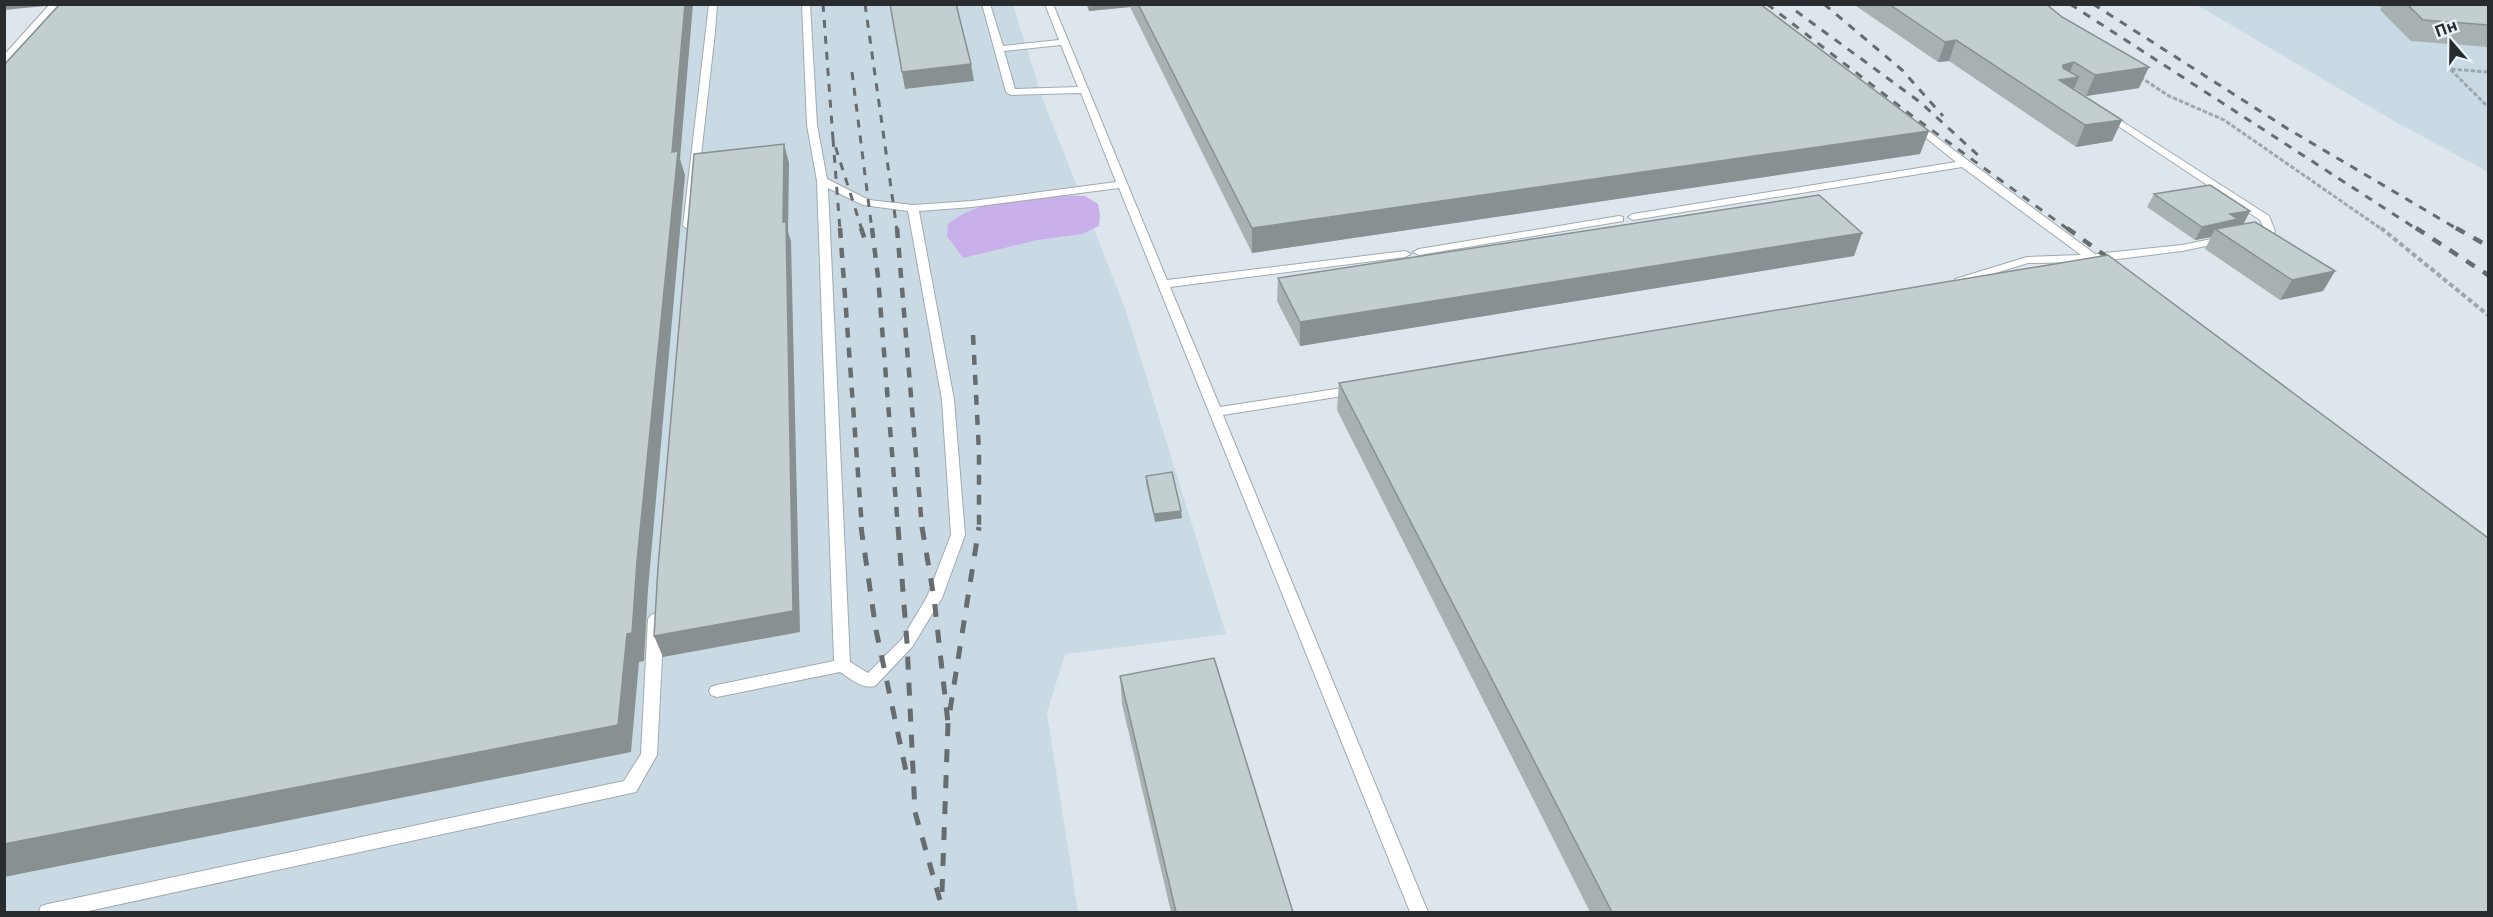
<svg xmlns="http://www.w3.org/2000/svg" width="2493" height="917" viewBox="0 0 2493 917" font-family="'Open Sans',sans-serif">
	<rect width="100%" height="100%" fill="#dde6ec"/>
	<g fill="#c9dae4">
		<path d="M55 5H1013L1042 97 1126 311 1226 634 1065 654 1047 713 1078 912H5V61Z"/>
		<path d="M2197 5H2488V172L2394 121Z"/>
	</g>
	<path fill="#c9b0eb" d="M1064 196H1085L1098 204 1100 215 1099 226 1082 234 1038 240 963 258 947 236 948 224C981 198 1024 199 1064 196Z"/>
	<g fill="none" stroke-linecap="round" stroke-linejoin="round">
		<g stroke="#a0a9af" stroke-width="2">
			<g id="service">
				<path d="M50 4H59L4 64V55Z"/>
				<path d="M709 4H717L715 32 693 226 688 229 683 226Z"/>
				<path d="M802 4H810L817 125 827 179 869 200 913 205 972 201 1116 182 1081 93 1011 95 1006 92 982 4H990L1003 46 1059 40 1045 4H1053L1167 280 1405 251 1411 254 1405 257 1170 287 1220 407 1355 386 1361 390 1355 394 1223 415 1428 912H1410L1119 188 972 207 919 211 954 400 965 535 942 598 912 647 875 686C862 690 850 678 840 672L717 697 711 695 709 691 711 687 717 685 834 661 817 181 807 125ZM1061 45 1078 87 1015 89 1004 51ZM828 188 863 205 908 211 942 400 951 535 927 597 902 639 868 673 850 662Z"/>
				<path d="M2371 4H2403L2404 6 2400 9Z"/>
				<path d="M2106 111 2269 216 2275 231 2274 233 2249 236V232L2264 229 2260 220 2103 116V112Z"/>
				<path d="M1913 120 2095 254 2182 245 2226 236 2232 239 2230 241 2182 251 2094 262 2028 263 1963 283H1955V279L2027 257 2081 255 1962 167 1633 220 1628 217 1633 214 1956 162 1910 125 1908 123Z"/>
				<path d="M1619 216 1623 217V221L1419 255 1413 252 1419 249Z"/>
				<path d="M656 613 661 615 664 619 657 755 636 792 84 912H39L41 906 48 904 624 781 641 754 648 619 651 615Z"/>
			</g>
		</g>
		<g stroke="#a0a7ac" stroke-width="3" stroke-dasharray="4.5 2" stroke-linecap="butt">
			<path d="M2488 72 2450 69 2488 107"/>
			<path d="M2140 77 2169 96 2224 120 2383 230"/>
		</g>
		<path stroke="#a0a7ac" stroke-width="4" stroke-dasharray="5 3" stroke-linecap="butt" d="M2381 228 2488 315"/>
		<use href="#service" fill="#fff" fill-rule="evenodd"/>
		<g stroke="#676c6f" stroke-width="3" stroke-dasharray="8 8" stroke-linecap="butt">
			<path d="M823 4 833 139 862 230"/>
			<path d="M865 4 897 230"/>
			<path d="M1767 4 1911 115 2069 230"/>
			<path d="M1824 4 1902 70 1943 116"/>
			<path d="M2070 4 2418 230"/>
			<path d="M2093 4 2288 129 2459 230"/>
			<path d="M1796 11 1920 102 1980 157"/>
			<path d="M852 72 872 230"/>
			<path d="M833 139 840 230"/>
		</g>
		<g stroke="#676c6f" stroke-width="4.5" stroke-dasharray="10 10" stroke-linecap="butt">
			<path d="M840 228 862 528"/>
			<path d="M861 228 867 246"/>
			<path d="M872 228 878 277 898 528"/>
			<path d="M897 228 922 528"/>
			<path d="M2067 228 2118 265"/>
			<path d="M2416 228 2488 275"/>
			<path d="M2456 228 2488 246"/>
			<path d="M973 335 979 452V528"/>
		</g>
		<g stroke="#676c6f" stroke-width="5" stroke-dasharray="13 13" stroke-linecap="butt">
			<path d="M861 527 876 630 907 776"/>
			<path d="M898 527 907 643 915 812 941 904"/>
			<path d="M922 527 934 598 948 723"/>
			<path d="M942 892 948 723 979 527"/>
		</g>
	</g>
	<g fill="#a7b1b2">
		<path d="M1086 4H1760L1920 154 1252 253 1130 7 1089 11Z"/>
		<path d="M1853 4H2046L2139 88 2086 96 2074 88V89L2122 120 2112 141 2076 147 1949 61 1938 62Z"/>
		<path d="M2383 4H2488V47L2411 41 2380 10Z"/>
		<path d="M2154 194 2250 211 2243 224 2335 271 2323 291 2280 300 2205 249 2211 237 2195 240 2147 207Z"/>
		<path d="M1862 233 1854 256 1300 346 1277 301 1278 278Z"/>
		<path d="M1339 383 2488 912H1590L1337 410Z"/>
		<path d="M1146 476 1182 518 1155 522 1146 484Z"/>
		<path d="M1120 676 1293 912H1171L1122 704Z"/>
	</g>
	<g fill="#889091">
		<path d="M4 4H47L45 6 4 10Z"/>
		<path d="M685 4H693L680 159 685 175 648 589 644 661 639 662 631 752 4 877V844L627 634 637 561 672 152Z"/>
		<path d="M1088 4H1130V7L1089 11Z"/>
		<path d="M1956 40 1949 61 1938 62 1945 42Z"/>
		<path d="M2074 62 2067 79 2079 77 2070 98 2050 101 2063 65Z"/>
		<path d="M971 64 974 81 905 89 902 72Z"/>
		<path d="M2149 67 2139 88 2086 96 2095 75Z"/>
		<path d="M2122 120 2112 141 2076 147 2085 125Z"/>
		<path d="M1929 131 1920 154 1252 253V228Z"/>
		<path d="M784 144 789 163 788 232 791 241 800 632 663 657 654 636 783 222Z"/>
		<path d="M2250 211 2243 225 2215 229 2211 237 2195 240 2202 227 2230 214Z"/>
		<path d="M1862 233 1854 256 1300 346V322Z"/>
		<path d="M2335 271 2323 291 2280 300 2292 280Z"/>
		<path d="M1181 511 1182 518 1155 522 1154 514Z"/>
	</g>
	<g fill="#c2cecf" stroke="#889091" stroke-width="1.5">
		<path d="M60 4H685L672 152 678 151 637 561 632 633 627 634 618 725 4 844V65Z"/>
		<path d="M890 4H956L971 64 902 72Z"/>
		<path d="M1138 4H1760L1929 131 1252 228Z"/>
		<path d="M1889 4H2046L2062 17 2149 67 2095 75 2074 62 2063 65V68L2079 77 2059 80 2122 120 2085 125 1956 40 1945 42Z"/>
		<path d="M2407 4H2488V25L2423 20Z"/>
		<path d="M784 144 783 222H786L793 611 654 636 658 567 694 154Z"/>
		<path d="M2210 185 2250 211 2230 214 2238 219 2202 227 2154 194Z"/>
		<path d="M1819 195 1862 233 1300 322 1278 278Z"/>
		<path d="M2255 222 2335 271 2292 280 2215 229Z"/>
		<path d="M2108 255 2488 538V912H1612L1339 383Z"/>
		<path d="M1172 472 1181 511 1154 514 1146 476Z"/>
		<path d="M1214 658 1293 912H1176L1120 676Z"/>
	</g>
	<rect width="2493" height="917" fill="none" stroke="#292c2e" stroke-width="12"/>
	<g transform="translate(2451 42) rotate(340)" stroke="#eaf3fa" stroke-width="4.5" paint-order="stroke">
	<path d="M0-4.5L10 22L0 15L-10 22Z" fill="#292c2e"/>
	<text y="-9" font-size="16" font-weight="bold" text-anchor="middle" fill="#292c2e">Пн</text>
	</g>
</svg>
